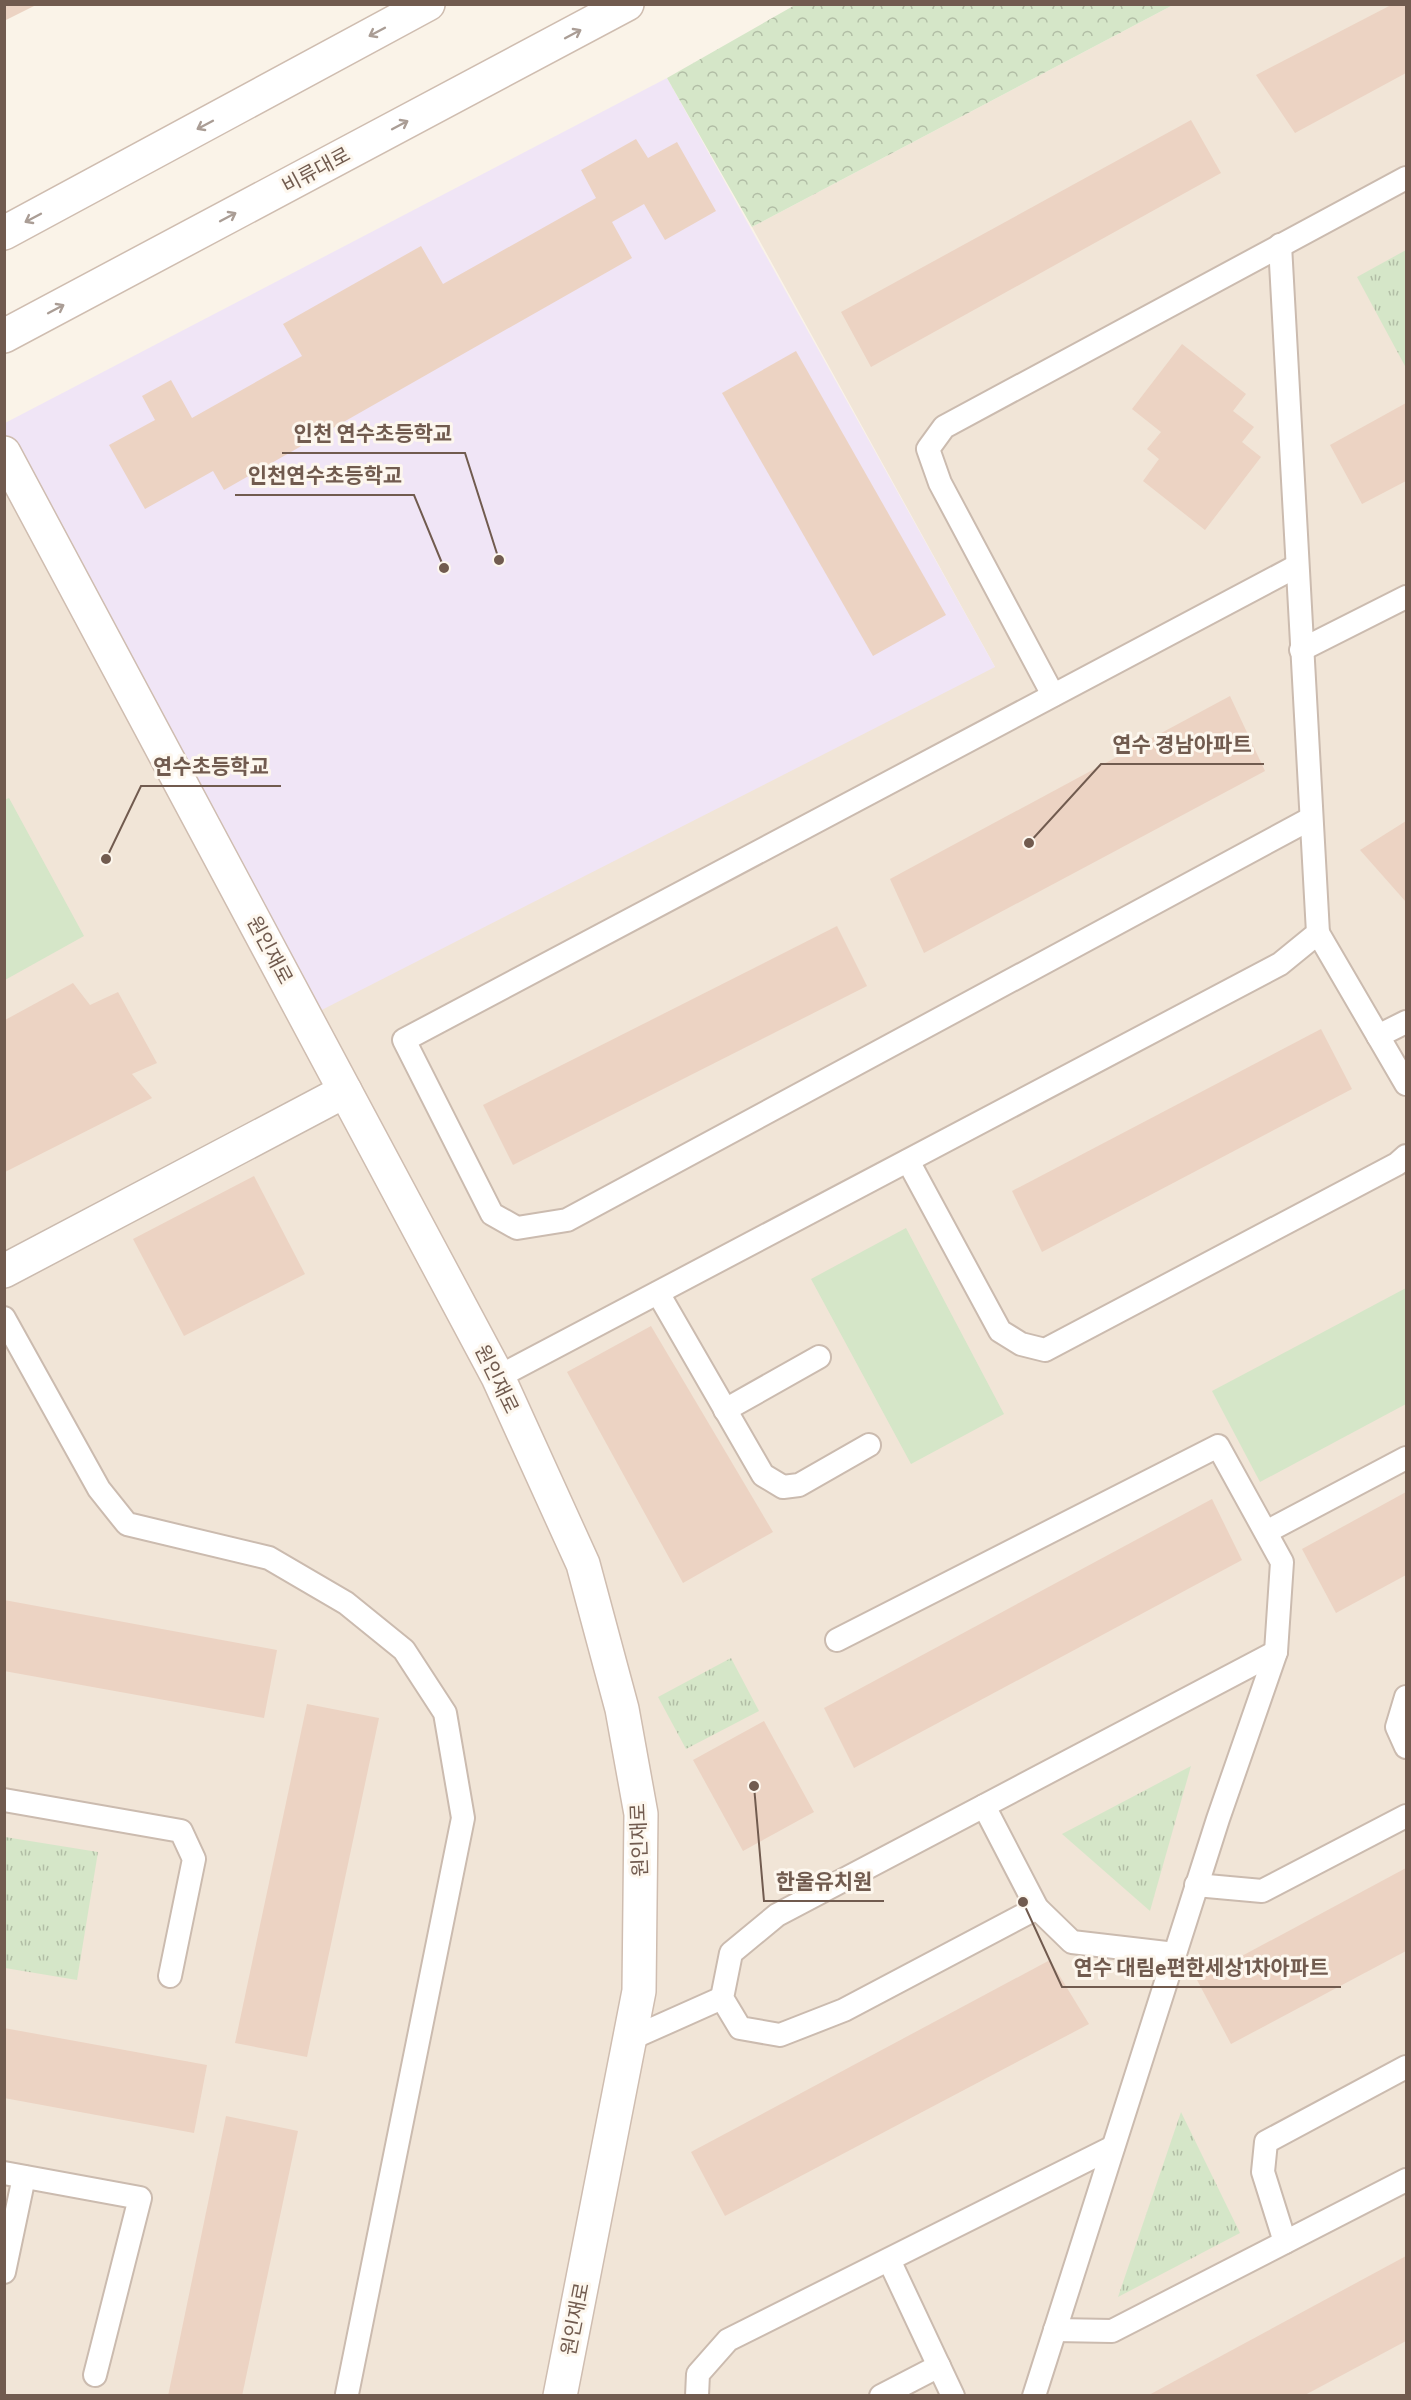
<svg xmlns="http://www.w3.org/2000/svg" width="1411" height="2400" viewBox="0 0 1411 2400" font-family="Barlow,'Noto Sans KR',sans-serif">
	<defs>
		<pattern id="forest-crowns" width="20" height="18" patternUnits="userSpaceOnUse" patternTransform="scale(1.5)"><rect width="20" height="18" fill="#d5e6c8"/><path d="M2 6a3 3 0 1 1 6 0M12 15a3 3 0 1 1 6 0" fill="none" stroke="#b1bda5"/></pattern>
		<pattern id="park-tufts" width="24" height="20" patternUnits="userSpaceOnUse" patternTransform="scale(1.5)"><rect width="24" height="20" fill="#d5e6c8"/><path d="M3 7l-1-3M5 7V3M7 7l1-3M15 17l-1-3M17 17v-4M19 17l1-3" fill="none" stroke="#b1bda5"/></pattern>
	</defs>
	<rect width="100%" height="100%" fill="#faf3e8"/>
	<path fill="#f1e5d7" d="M1173 5H1406V2395H5L4 453 995 667 752 227Z"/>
	<path fill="#f0e5f6" d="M667 78 995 667 306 1018 5 453V423Z"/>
	<path fill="url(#forest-crowns)" d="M795 5V4L1173 5 752 227 667 78Z"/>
	<g fill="url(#park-tufts)">
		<path d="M1406 250V365L1405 366 1357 277Z"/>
		<path d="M731 1658 759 1711 686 1749 658 1697Z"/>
		<path d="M1191 1766 1150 1911 1062 1834Z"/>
		<path d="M5 1837 98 1852 77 1980 5 1968Z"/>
		<path d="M1181 2112 1240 2233 1118 2297Z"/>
	</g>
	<g fill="#d5e6c8">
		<path d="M9 798 84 936 5 980 4 800Z"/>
		<path d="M906 1228 1004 1414 911 1464 811 1279Z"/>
		<path d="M1406 1288V1404L1260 1482 1212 1391Z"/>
	</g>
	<g fill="#ecd3c3">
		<path d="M4 4H38L4 21Z"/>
		<path d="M1393 4H1406V73L1295 133 1256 75Z"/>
		<path d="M1191 120 1221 173 871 367 841 312Z"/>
		<path d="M636 139 648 158 677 142 716 211 665 240 644 204 612 222 632 258 224 490 213 471 145 509 109 445 155 420 142 396 171 380 192 418 302 356 283 324 421 246 443 284 596 198 581 170Z"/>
		<path d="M1182 344 1246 394 1233 411 1254 427 1242 442 1261 457 1205 530 1143 481 1159 459 1147 449 1161 432 1132 409Z"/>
		<path d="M796 351 946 615 873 656 722 393Z"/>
		<path d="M1406 403V481L1362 504 1330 445Z"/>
		<path d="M1230 696 1265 771 924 953 890 879Z"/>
		<path d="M1406 821V902L1360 850Z"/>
		<path d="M837 926 867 986 513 1165 483 1105Z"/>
		<path d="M73 983 90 1005 118 992 157 1063 132 1074 152 1098 5 1172V1020Z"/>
		<path d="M1321 1029 1352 1089 1042 1252 1012 1191Z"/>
		<path d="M254 1176 305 1274 184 1336 133 1239Z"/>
		<path d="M651 1326 773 1532 683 1583 567 1372Z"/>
		<path d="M1406 1492V1575L1336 1613 1302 1549Z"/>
		<path d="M1212 1499 1242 1560 854 1768 824 1708Z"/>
		<path d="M4 1600 277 1650 264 1718 4 1671Z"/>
		<path d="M307 1704 379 1718 307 2057 235 2043Z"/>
		<path d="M764 1721 814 1812 743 1851 693 1760Z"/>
		<path d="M1406 1868V1951L1231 2044 1197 1980Z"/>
		<path d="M1050 1960 1089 2024 725 2216 691 2152Z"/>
		<path d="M4 2028 207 2065 194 2133 4 2098Z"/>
		<path d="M226 2116 298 2131 242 2396H168Z"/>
		<path d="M1406 2256V2341L1303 2396H1147Z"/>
	</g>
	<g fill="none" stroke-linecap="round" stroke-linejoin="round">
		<g stroke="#cbbbaf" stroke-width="26">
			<g id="service">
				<path d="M1297 566 404 1040 492 1214 517 1228 567 1220 1310 819"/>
				<path d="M1301 650 1406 597"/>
				<path d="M1053 695 940 483 928 449 944 427 1406 178"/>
				<path d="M1318 933 1406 1084"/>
				<path d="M1378 1036 1406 1022"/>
				<path d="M908 1161 1000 1331 1021 1344 1045 1350 1397 1164 1406 1156"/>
				<path d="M658 1293 763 1475 783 1487 799 1485 869 1445"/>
				<path d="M4 1318 99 1489 127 1524 269 1558 346 1603 404 1650 445 1713 463 1818 347 2394"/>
				<path d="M498 1377 1280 964 1318 933 1280 245"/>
				<path d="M725 1410 819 1357"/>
				<path d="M1266 1532 1406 1458"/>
				<path d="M837 1640 1218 1446 1282 1562 1276 1652 1218 1819 1034 2396"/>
				<path d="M1406 1697 1397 1727 1406 1747"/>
				<path d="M4 1800 181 1831 194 1859 170 1976"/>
				<path d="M984 1806 1037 1908 1072 1942 1175 1954"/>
				<path d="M1196 1885 1262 1891 1406 1816"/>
				<path d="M1037 1908 844 2010 780 2035 740 2028 722 1998 731 1953 777 1915 1276 1652"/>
				<path d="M630 2039 722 1998"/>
				<path d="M4 2173 140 2198 95 2375"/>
				<path d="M1285 2242 1263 2172 1266 2142 1406 2067"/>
				<path d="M889 2260 953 2396"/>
				<path d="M4 2272 24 2177"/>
				<path d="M1055 2330 1112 2331 1406 2180"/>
				<path d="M697 2396 698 2374 728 2340 1113 2147"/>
				<path d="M881 2396 939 2366"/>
			</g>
		</g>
		<g stroke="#cbbbaf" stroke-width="36">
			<path id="minor" d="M4 1271 345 1091"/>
		</g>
		<g stroke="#cfbdb0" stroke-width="36">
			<g id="secondary">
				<path d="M4 233 428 4"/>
				<path d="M4 336 627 4"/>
				<path d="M4 453 498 1377 583 1564 622 1709 641 1814 639 1991 560 2396"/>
			</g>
		</g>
		<use href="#service" stroke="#fff" stroke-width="22"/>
		<use href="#minor" stroke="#fff" stroke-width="33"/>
		<use href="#secondary" stroke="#fff" stroke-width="33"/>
	</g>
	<defs><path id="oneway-shaft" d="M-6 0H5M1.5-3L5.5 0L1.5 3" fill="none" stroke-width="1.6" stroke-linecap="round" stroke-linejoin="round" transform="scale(1.5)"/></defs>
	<g stroke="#aa9d95">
		<use href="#oneway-shaft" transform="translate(377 32) rotate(152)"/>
		<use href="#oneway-shaft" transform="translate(573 34) rotate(-28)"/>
		<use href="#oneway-shaft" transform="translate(205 125) rotate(152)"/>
		<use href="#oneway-shaft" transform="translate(400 125) rotate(-28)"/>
		<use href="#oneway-shaft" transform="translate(228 217) rotate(-28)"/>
		<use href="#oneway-shaft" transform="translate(33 218) rotate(152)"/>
		<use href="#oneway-shaft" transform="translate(56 309) rotate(-28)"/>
	</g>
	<g text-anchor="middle" stroke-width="6" stroke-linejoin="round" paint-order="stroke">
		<g font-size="20" fill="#715b4f" stroke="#fdf7ee">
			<text transform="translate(316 170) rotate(-28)" y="7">비류대로</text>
			<text transform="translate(270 950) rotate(62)" y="7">원인재로</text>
			<text transform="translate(497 1379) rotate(64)" y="7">원인재로</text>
			<text transform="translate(639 1840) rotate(-92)" y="7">원인재로</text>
			<text transform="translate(575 2319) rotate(-79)" y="7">원인재로</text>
		</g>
	</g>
	<path fill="none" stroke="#715b4f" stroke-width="2" d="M499 560L465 453H282M444 568L414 495H235M1029 843L1101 764H1264M106 859L141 786H281M754 1786L764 1901H884M1023 1902L1062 1987H1341"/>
	<g fill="#715b4f" stroke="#fdf7ee" stroke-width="2">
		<circle cx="499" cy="560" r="6"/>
		<circle cx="444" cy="568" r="6"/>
		<circle cx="1029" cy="843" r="6"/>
		<circle cx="106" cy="859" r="6"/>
		<circle cx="754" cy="1786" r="6"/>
		<circle cx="1023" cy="1902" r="6"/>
	</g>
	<g font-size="21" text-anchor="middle" font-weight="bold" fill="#715b4f" stroke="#fdf7ee" stroke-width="6" stroke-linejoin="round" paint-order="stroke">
		<text x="373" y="441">인천 연수초등학교</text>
		<text x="325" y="483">인천연수초등학교</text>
		<text x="1182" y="752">연수 경남아파트</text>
		<text x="211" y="774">연수초등학교</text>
		<text x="824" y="1889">한울유치원</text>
		<text x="1201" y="1975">연수 대림e편한세상1차아파트</text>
	</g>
	<rect width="1411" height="2400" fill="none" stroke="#715b4f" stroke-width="12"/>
</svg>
